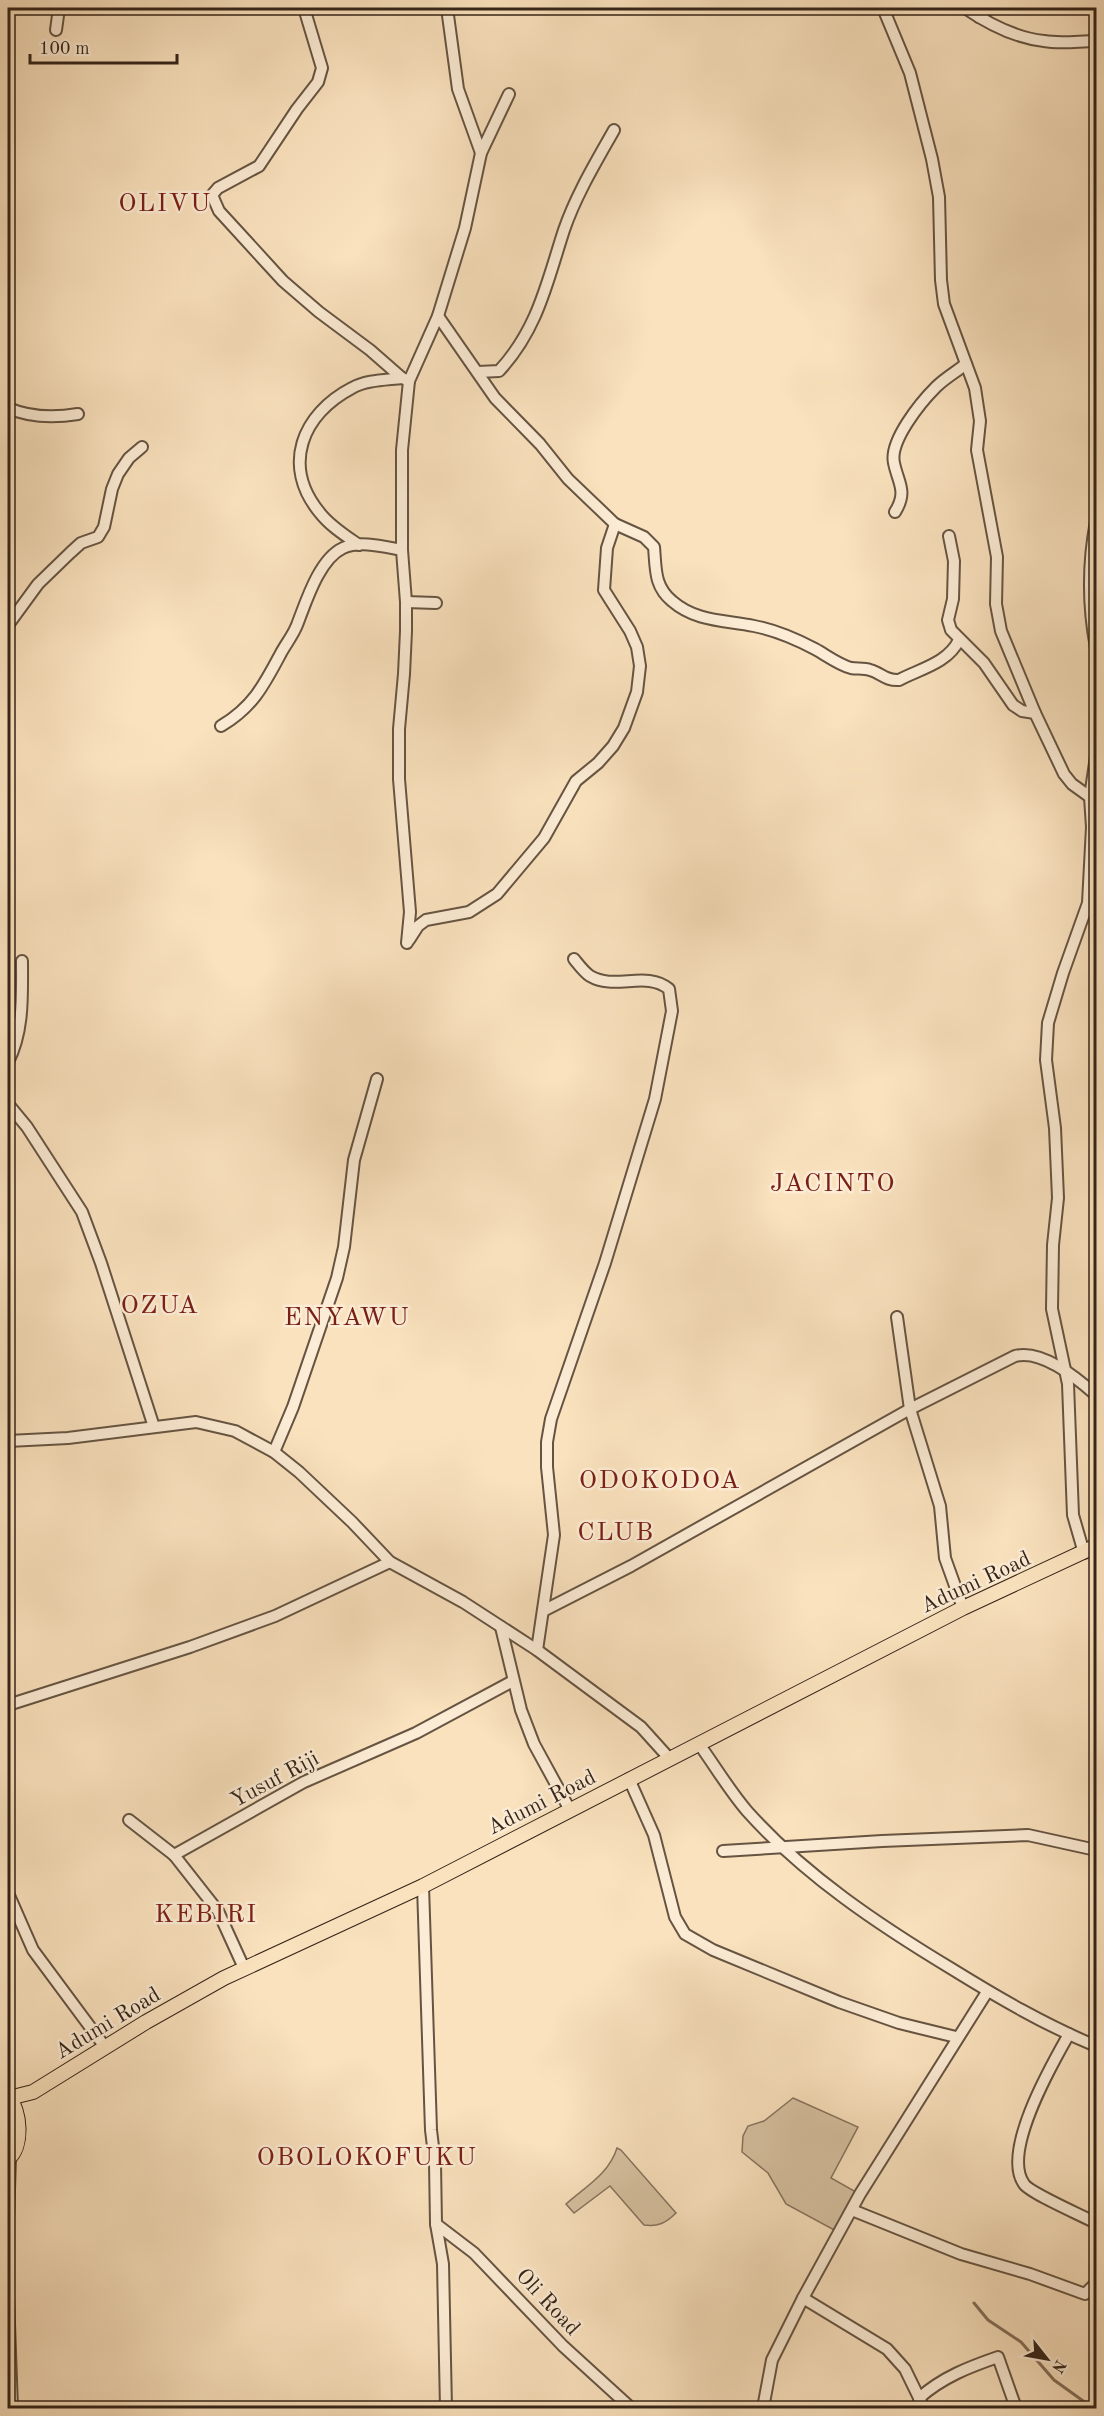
<svg xmlns="http://www.w3.org/2000/svg" width="1104" height="2416" viewBox="0 0 1104 2416" font-family="'Old Standard TT',serif">
	<rect width="100%" height="100%" fill="#fae2be"/>
	<filter id="stains"><feTurbulence type="fractalNoise" baseFrequency=".00333" numOctaves="4"/><feColorMatrix values="0 0 0 0 .2 0 0 0 0 .09 0 0 0 0 .02 0 0 0 .5 -.17"/></filter>
	<radialGradient id="worn" r=".72"><stop offset=".6" stop-color="#630" stop-opacity="0"/><stop offset="1" stop-color="#630" stop-opacity=".3"/></radialGradient>
	<g fill="#d8c2a2" stroke="#86735e" stroke-width="1.5">
		<path d="M793 2098 858 2127 831 2178 856 2192 836 2231 786 2204 768 2173 742 2152 743 2136 748 2126 764 2121Z"/>
		<path d="M617 2148 621 2150 676 2213C666 2223 658 2227 644 2225L610 2186 574 2213 566 2204C585 2187 609 2174 617 2148Z"/>
	</g>
	<g fill="none" stroke-linecap="round" stroke-linejoin="round">
		<path stroke="#836f5a" stroke-width="3" d="M974 2303 988 2320 1021 2342 1054 2380 1093 2408"/>
		<g stroke="#665442" stroke-width="14">
			<g id="minor">
				<path d="M304 8 322 68 318 82 297 109 259 166 218 188 212 195 219 211 283 281 319 312 370 350 402 378 409 381"/>
				<path d="M447 8 458 89 481 153"/>
				<path d="M883 8 910 73 932 159 939 197 941 280 944 304 975 388 980 421 977 450 997 557 996 604 1001 631 1035 713 1064 774 1072 784 1090 797"/>
				<path d="M965 8C987 23 1016 38 1044 41 1061 44 1079 41 1096 41"/>
				<path d="M979 17 989 8"/>
				<path d="M56 30 59 8"/>
				<path d="M438 316 495 398 540 444 568 479 615 524 644 537 654 547C656 569 654 586 672 601 696 622 725 620 754 626 775 630 796 639 815 649 826 655 839 665 851 668 857 669 864 668 870 670 881 673 886 681 899 680 920 669 948 663 959 640"/>
				<path d="M478 372 499 371C538 329 547 282 564 230 576 195 596 162 614 130"/>
				<path d="M8 408C29 417 54 418 78 414"/>
				<path d="M895 512C908 491 898 483 894 463 889 441 921 402 936 387 945 378 956 372 966 364"/>
				<path d="M1096 521C1088 563 1088 606 1096 648"/>
				<path d="M949 536 954 561 953 599 948 620 951 630 984 663 1013 705 1022 711 1035 713"/>
				<path d="M359 545C346 536 330 526 320 513 281 466 302 414 352 388 366 380 386 380 402 378"/>
				<path d="M406 602 436 603"/>
				<path d="M8 625 38 584 70 553 81 543 98 537 104 527 112 489 118 474 129 458 142 447"/>
				<path d="M221 726C253 707 264 685 281 653 286 644 293 635 297 625 306 602 319 559 343 548 360 540 385 547 402 550"/>
				<path d="M409 940 418 926 426 920 469 912 497 894 544 838 576 781 598 763 613 746 624 728 637 692 640 666 637 647 630 631 604 590 607 548 615 524"/>
				<path d="M407 943 410 912 399 779V729L404 674 406 631V602L402 550V450L409 381 438 316 465 228 481 153 509 94"/>
				<path d="M8 1062C24 1031 22 995 22 961"/>
				<path d="M8 1104 27 1127 82 1212 101 1263 154 1427"/>
				<path d="M897 1317 910 1409 940 1506 945 1558 963 1608"/>
				<path d="M8 1441 68 1438 196 1422 235 1431 274 1452 299 1472 352 1522 390 1562 463 1602 537 1650 641 1727 669 1758"/>
				<path d="M274 1452 293 1407 337 1278 344 1247 354 1160 377 1079"/>
				<path d="M1084 1553 1073 1515 1068 1384 1052 1309 1053 1245 1058 1198 1055 1128 1046 1060 1048 1023 1063 973 1088 903 1092 827 1090 797 1096 756"/>
				<path d="M543 1611 631 1566 910 1409 1015 1356C1042 1349 1077 1378 1096 1395"/>
				<path d="M501 1627 521 1710 534 1744 570 1810"/>
				<path d="M537 1650 554 1535 547 1467V1442L551 1419 605 1263 655 1099 672 1011 669 989C646 970 615 991 590 976 584 972 579 965 574 959"/>
				<path d="M8 1705 190 1647 275 1616 390 1562"/>
				<path d="M699 1744C715 1766 729 1790 747 1811 804 1875 879 1925 952 1969 999 1998 1045 2025 1096 2046"/>
				<path d="M629 1779 654 1835 675 1917 685 1934 713 1950 839 2002 899 2023 956 2037"/>
				<path d="M129 1820 174 1855 218 1911 244 1968"/>
				<path d="M723 1851 882 1841 1028 1835 1096 1850"/>
				<path d="M174 1855 304 1782 416 1733 513 1681"/>
				<path d="M423 1886 431 2130 435 2163 436 2224 443 2264 446 2408"/>
				<path d="M8 1893 33 1950 105 2047"/>
				<path d="M1069 2034C1052 2064 1001 2152 1024 2184 1030 2193 1083 2216 1096 2223"/>
				<path d="M852 2210 961 2254 1030 2274 1085 2294 1096 2283"/>
				<path d="M8 2221 10 2158"/>
				<path d="M436 2224 474 2253 563 2346 631 2408"/>
				<path d="M8 2295 12 2408"/>
				<path d="M803 2298 860 2194 987 1992"/>
				<path d="M919 2398C943 2377 969 2367 998 2357L1016 2408"/>
				<path d="M763 2408 772 2360 803 2298 887 2349 905 2369 924 2408"/>
			</g>
		</g>
		<g stroke="#342419" stroke-width="16">
			<g id="major">
				<path d="M8 2097C21 2110 23 2147 8 2159"/>
				<path d="M9 2098 33 2092 146 2022 224 1978 423 1886 963 1608 1096 1546"/>
			</g>
		</g>
		<use href="#minor" stroke="#fcecd5" stroke-width="10"/>
		<use href="#major" stroke="#fae2be" stroke-width="14"/>
	</g>
	<g text-anchor="middle" stroke-width="5" stroke-linejoin="round" paint-order="stroke">
		<g font-size="22" fill="#342419" stroke="#fcecd5">
			<text transform="translate(975 1581) rotate(-25)" y="8">Adumi Road</text>
			<text transform="translate(274 1778) rotate(-28)" y="8">Yusuf Riji</text>
			<text transform="translate(541 1801) rotate(-27)" y="8">Adumi Road</text>
			<text transform="translate(107 2022) rotate(-31)" y="8">Adumi Road</text>
			<text transform="translate(549 2301) rotate(47)" y="8">Oli Road</text>
		</g>
		<g font-size="26" letter-spacing="1.5" fill="#7a1f14" stroke="#fcecd5">
			<text x="165" y="211">OLIVU</text>
			<text x="833" y="1191">JACINTO</text>
			<text x="160" y="1313">OZUA</text>
			<text x="347" y="1325">ENYAWU</text>
			<text x="660" y="1488">ODOKODOA</text>
			<text x="616" y="1540">CLUB</text>
			<text x="206" y="1922">KEBIRI</text>
			<text x="367" y="2165">OBOLOKOFUKU</text>
		</g>
	</g>
	<rect width="1104" height="2416" fill="none" stroke="#fae2be" stroke-width="30"/>
	<rect x="9" y="9" width="1086" height="2398" fill="none" stroke="#342419" stroke-width="3"/>
	<rect x="15" y="15" width="1074" height="2386" fill="none" stroke="#342419" stroke-width="1.5"/>
	<g transform="translate(1047 2359) rotate(121)" stroke="#fcecd5" stroke-width="4.5" paint-order="stroke">
	<path d="M0-4.5L10 22L0 15L-10 22Z" fill="#342419"/>
	<text y="-9" font-size="16" font-weight="bold" text-anchor="middle" fill="#342419">N</text>
	</g>
	<path d="M30 54v9h147v-9" fill="none" stroke="#342419" stroke-width="3"/>
	<text x="39" y="54" font-size="18" fill="#342419" stroke="#fcecd5" stroke-width="4.5" paint-order="stroke">100 m</text>
	<rect width="100%" height="100%" filter="url(#stains)"/>
	<rect width="100%" height="100%" fill="url(#worn)"/>
</svg>
